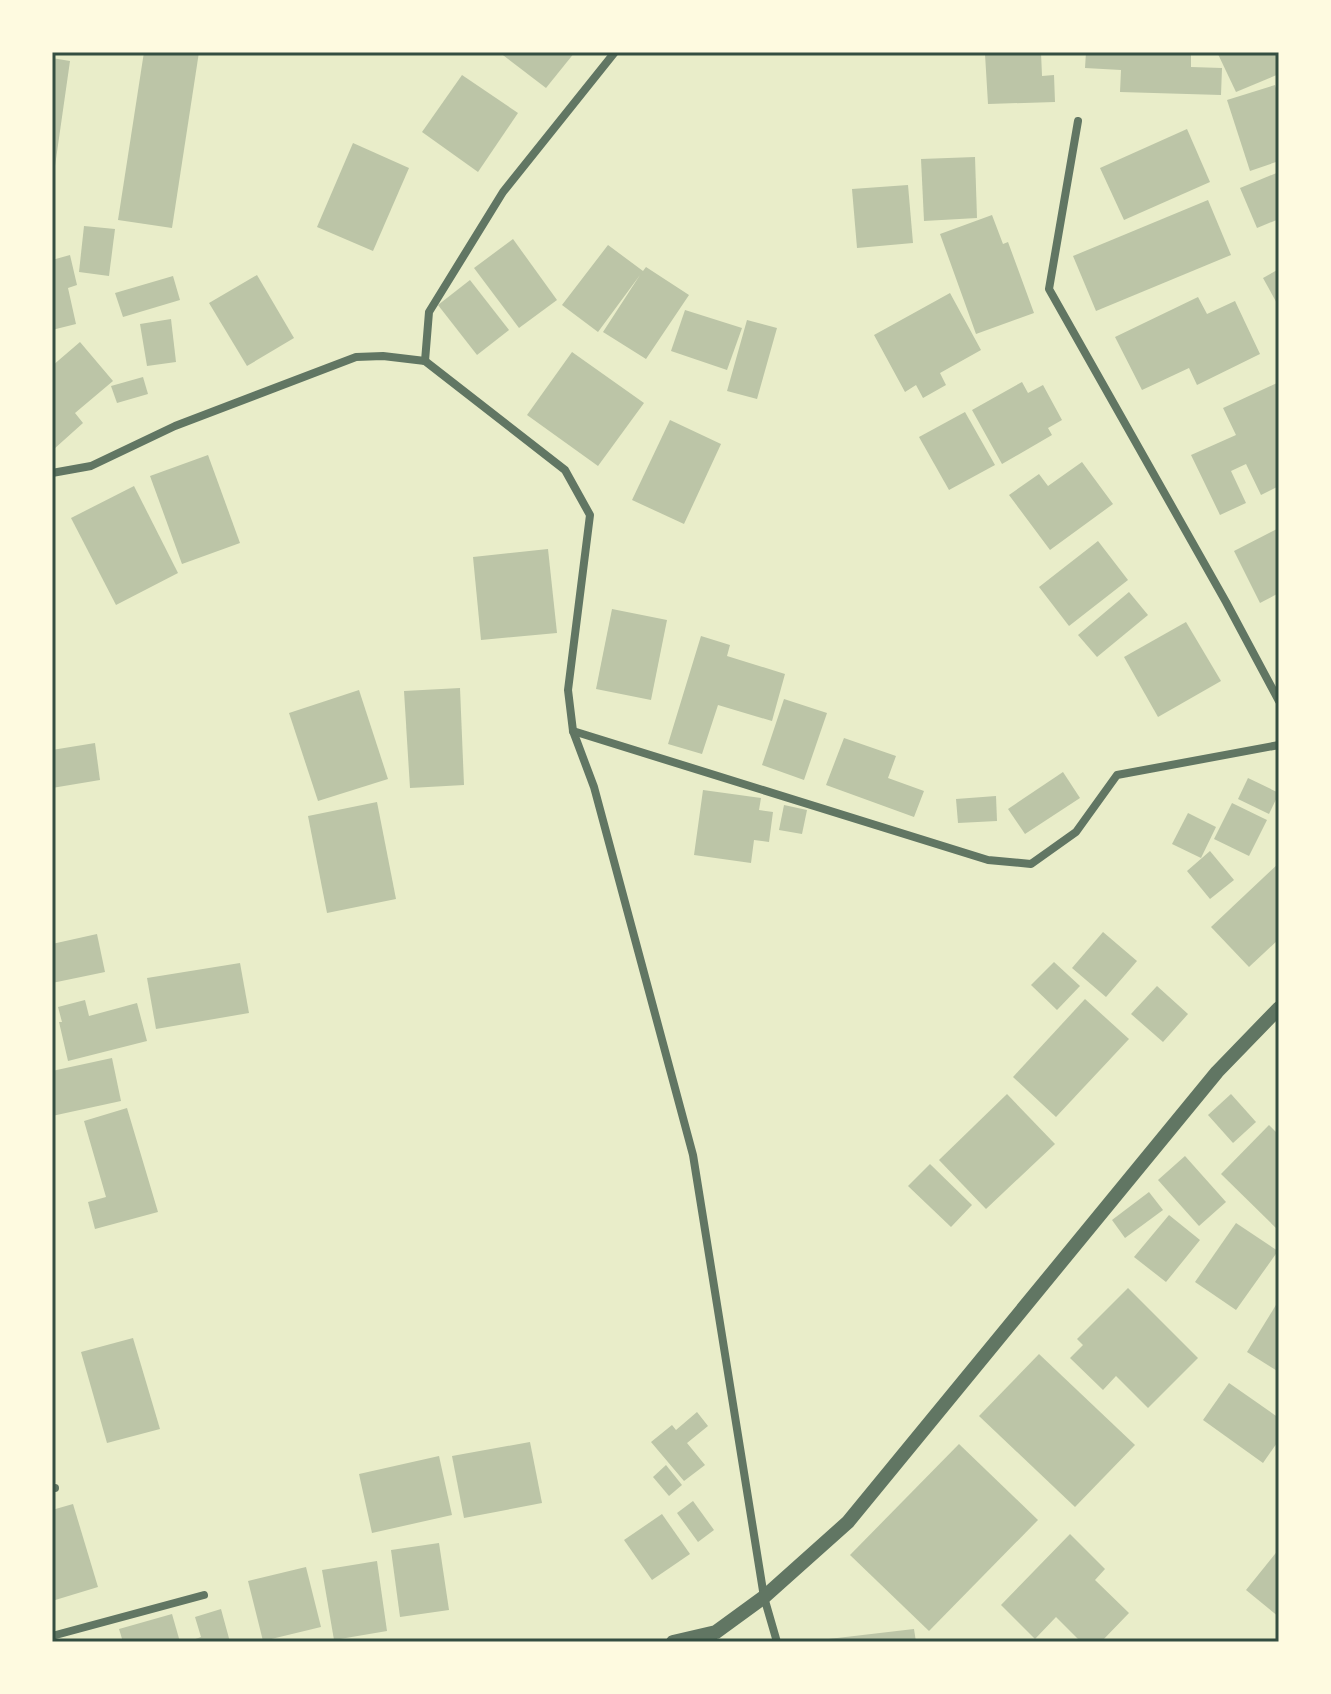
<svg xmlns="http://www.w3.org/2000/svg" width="1331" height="1694" viewBox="0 0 1331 1694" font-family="Inter,sans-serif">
	<rect width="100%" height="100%" fill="#e9edc9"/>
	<g fill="#bcc5a7">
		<path d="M144 52H199L172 228 118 220Z"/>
		<path d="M499 52H575L546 88Z"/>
		<path d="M1041 52 1042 76 1054 75 1055 102 988 104 985 54Z"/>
		<path d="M1086 52H1191V67L1222 68 1221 95 1120 92 1121 70 1085 68Z"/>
		<path d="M1217 52H1275L1279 61V74L1236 92Z"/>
		<path d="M52 58 70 61 54 173 52 172Z"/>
		<path d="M462 75 518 113 478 172 422 132Z"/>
		<path d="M1275 85 1279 98V161L1250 171 1227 100Z"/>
		<path d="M1187 129 1210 182 1124 220 1100 168Z"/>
		<path d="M353 143 409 168 373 251 317 227Z"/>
		<path d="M975 157 977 218 924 221 921 159Z"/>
		<path d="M1279 172V219L1257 228 1240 188Z"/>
		<path d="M908 185 913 243 857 248 852 189Z"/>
		<path d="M1208 200 1231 255 1096 311 1073 256Z"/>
		<path d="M992 215 1003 244 1008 242 1034 313 976 334 940 234Z"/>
		<path d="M84 226 115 229 109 276 79 272Z"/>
		<path d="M513 239 557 300 519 328 474 268Z"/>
		<path d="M608 245 643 271 646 267 689 295 646 359 603 332 640 275 598 332 562 305Z"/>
		<path d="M70 255 77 285 68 288 76 324 52 330V260Z"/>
		<path d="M1279 269V307L1263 278Z"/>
		<path d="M257 275 294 338 247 366 209 303Z"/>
		<path d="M173 276 180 300 123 317 115 293Z"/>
		<path d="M470 280 509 330 477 355 438 305Z"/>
		<path d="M950 293 981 350 940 373 946 385 923 398 916 385 905 392 874 335Z"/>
		<path d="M1198 297 1207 314 1235 301 1260 354 1197 385 1189 368 1142 390 1115 337Z"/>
		<path d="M685 310 742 328 727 370 671 351Z"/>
		<path d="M171 319 176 362 147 366 140 324Z"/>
		<path d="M747 320 777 328 757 399 727 391Z"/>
		<path d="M80 342 113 381 75 413 83 423 54 449 52 446V366Z"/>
		<path d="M572 352 644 403 598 466 527 415Z"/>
		<path d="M143 377 148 394 117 403 111 386Z"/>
		<path d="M1022 382 1028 393 1043 385 1062 420 1048 428 1052 435 1002 464 972 410Z"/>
		<path d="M1277 383 1279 388V486L1261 495 1246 464 1231 471 1246 503 1220 515 1191 455 1236 435 1223 408Z"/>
		<path d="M965 412 995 465 949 490 919 437Z"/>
		<path d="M670 420 721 444 684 524 632 500Z"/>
		<path d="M208 455 240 543 182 564 150 476Z"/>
		<path d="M1082 462 1113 504 1050 550 1009 495 1039 474 1048 486Z"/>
		<path d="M134 486 178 573 116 605 71 518Z"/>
		<path d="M1279 528V593L1260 603 1234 551Z"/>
		<path d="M1098 541 1128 580 1069 626 1039 587Z"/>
		<path d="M548 549 557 633 481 640 473 557Z"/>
		<path d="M1129 592 1148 615 1097 657 1078 635Z"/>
		<path d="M612 609 667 620 651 700 596 689Z"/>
		<path d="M1186 622 1221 681 1158 717 1124 657Z"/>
		<path d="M701 636 730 645 727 656 785 674 772 721 718 705 702 754 668 744Z"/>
		<path d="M460 688 464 785 410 788 404 691Z"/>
		<path d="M359 690 388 779 318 801 289 713Z"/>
		<path d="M784 699 827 713 804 780 762 765Z"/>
		<path d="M844 738 896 756 888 778 924 791 914 817 826 785Z"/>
		<path d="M95 743 100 780 52 788V750Z"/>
		<path d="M1063 772 1080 798 1025 834 1008 809Z"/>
		<path d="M1248 778 1279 793 1269 814 1238 799Z"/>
		<path d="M703 790 761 798 759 810 773 812 769 842 754 840 751 863 694 855Z"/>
		<path d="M996 796 997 821 958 823 956 799Z"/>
		<path d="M377 802 396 899 327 913 308 816Z"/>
		<path d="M1232 803 1267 820 1249 856 1214 839Z"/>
		<path d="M784 805 807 810 802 834 779 830Z"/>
		<path d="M1188 813 1216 827 1201 858 1172 844Z"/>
		<path d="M1210 851 1234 880 1210 899 1187 871Z"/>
		<path d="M1279 863V939L1249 967 1211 927Z"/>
		<path d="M1103 932 1137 961 1106 997 1072 968Z"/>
		<path d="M97 934 105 972 52 983V944Z"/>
		<path d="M1054 962 1080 986 1057 1010 1031 985Z"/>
		<path d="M240 963 249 1013 156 1029 147 978Z"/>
		<path d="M1157 986 1188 1014 1163 1042 1131 1014Z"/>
		<path d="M1085 999 1129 1039 1056 1117 1013 1077Z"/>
		<path d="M85 1000 89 1016 137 1003 147 1041 68 1061 59 1022H62L58 1007Z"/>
		<path d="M112 1058 121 1101 52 1116V1071Z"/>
		<path d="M1007 1094 1055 1144 986 1209 939 1160Z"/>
		<path d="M1231 1094 1256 1122 1233 1143 1208 1115Z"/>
		<path d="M127 1108 158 1212 95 1229 88 1202 106 1197 84 1121Z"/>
		<path d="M1269 1125 1279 1135V1231L1221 1174Z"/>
		<path d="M1185 1156 1226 1202 1199 1226 1158 1180Z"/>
		<path d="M930 1164 972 1205 951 1227 908 1186Z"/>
		<path d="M1149 1192 1163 1210 1125 1238 1112 1220Z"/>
		<path d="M1169 1215 1200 1240 1166 1282 1134 1257Z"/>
		<path d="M1236 1223 1278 1251 1236 1310 1195 1282Z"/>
		<path d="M1128 1288 1198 1358 1148 1408 1116 1376 1103 1390 1070 1358 1083 1345 1077 1339Z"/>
		<path d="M1279 1300V1372L1247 1352Z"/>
		<path d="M133 1338 160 1429 107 1443 81 1352Z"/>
		<path d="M1039 1354 1135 1445 1075 1507 979 1416Z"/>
		<path d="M1229 1383 1279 1418V1440L1263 1463 1203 1420Z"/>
		<path d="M697 1412 708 1426 687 1443 705 1465 684 1481 651 1442 672 1425 676 1430Z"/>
		<path d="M530 1442 542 1503 464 1518 452 1456Z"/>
		<path d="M959 1444 1038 1520 929 1631 850 1555Z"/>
		<path d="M439 1456 452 1515 372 1533 359 1474Z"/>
		<path d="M666 1465 682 1485 669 1496 653 1477Z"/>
		<path d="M693 1501 714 1530 698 1542 677 1513Z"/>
		<path d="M73 1504 98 1587 52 1601V1510Z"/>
		<path d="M662 1514 690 1554 652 1580 624 1540Z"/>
		<path d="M1070 1534 1105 1569 1095 1580 1129 1613 1101 1642H1081L1056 1617 1035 1639 1001 1605Z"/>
		<path d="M439 1543 449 1610 400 1617 391 1550Z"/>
		<path d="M1279 1549V1617L1246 1590Z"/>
		<path d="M377 1561 387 1631 334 1640 322 1570Z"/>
		<path d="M306 1567 321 1627 263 1641 248 1581Z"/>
		<path d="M221 1609 230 1642H187L201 1637 195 1617Z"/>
		<path d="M172 1614 180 1642H123L119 1629Z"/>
		<path d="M914 1629 916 1642H820V1640Z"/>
	</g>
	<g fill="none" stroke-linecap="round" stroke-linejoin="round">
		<g stroke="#617663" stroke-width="8">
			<path d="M1078 121 1049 289 1226 602 1279 701"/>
			<path d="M425 361 429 312 503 192 615 52"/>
			<path d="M52 473 91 466 175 426 356 357 383 356 425 361 565 470 590 515 568 690 573 731 594 787 693 1155 764 1597 777 1642"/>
			<path d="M573 731 988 860 1031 864 1076 832 1117 775 1279 745"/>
			<path d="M52 1488H55"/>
			<path d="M52 1636 204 1595"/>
		</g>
		<path stroke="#617663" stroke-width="14" d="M673 1642 716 1632 764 1597 848 1522 1217 1072 1279 1008"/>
	</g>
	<rect width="1331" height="1694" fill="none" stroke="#fefae0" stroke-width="108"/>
	<rect x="54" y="54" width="1223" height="1586" fill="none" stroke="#344e41" stroke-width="3"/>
</svg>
